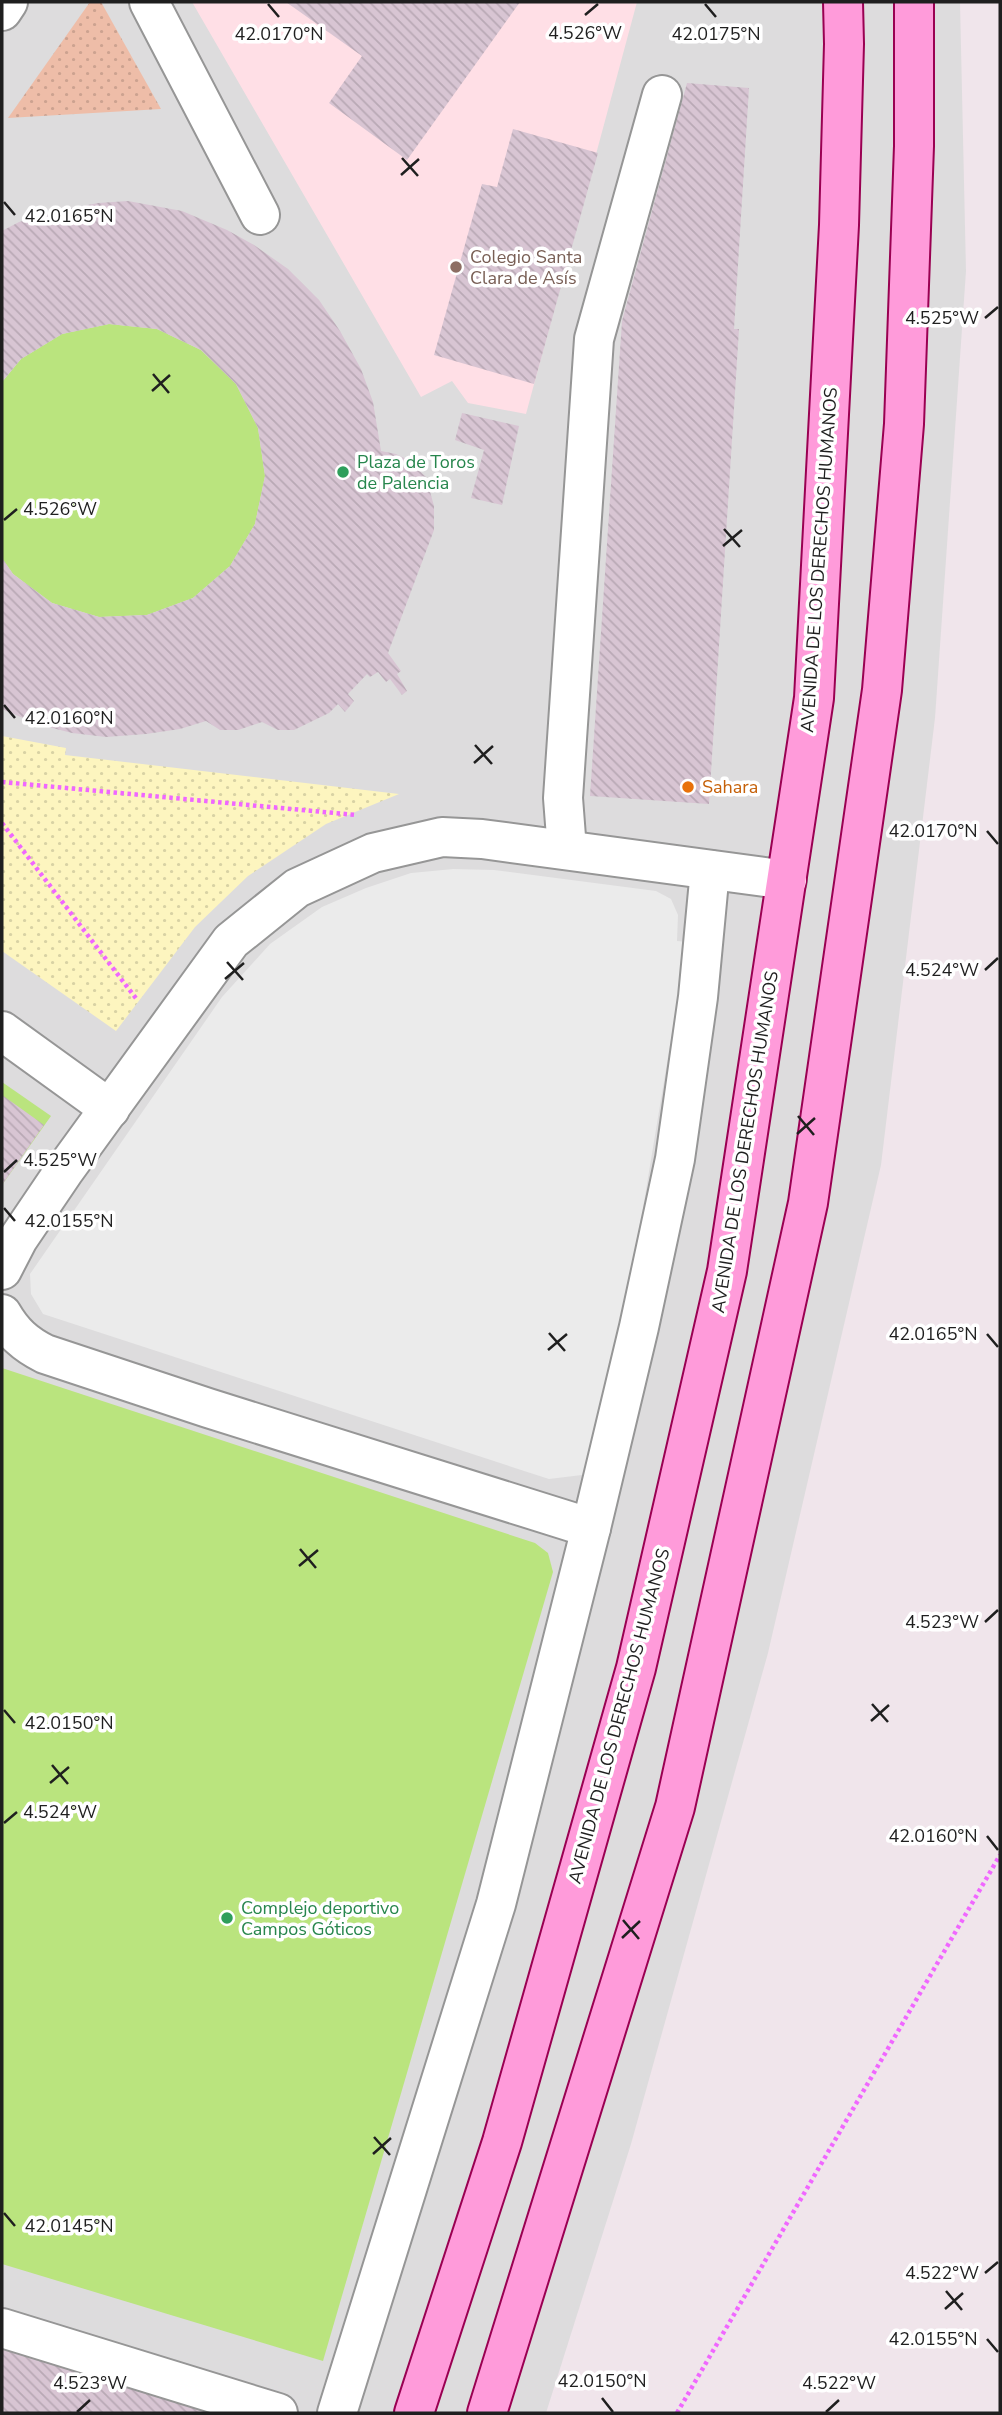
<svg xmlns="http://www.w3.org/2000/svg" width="1002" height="2415" viewBox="0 0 1002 2415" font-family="'Nunito Sans',sans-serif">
	<defs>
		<pattern id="grass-dots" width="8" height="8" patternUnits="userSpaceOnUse" patternTransform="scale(1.75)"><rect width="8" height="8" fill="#eebda8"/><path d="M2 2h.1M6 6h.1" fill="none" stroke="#cca290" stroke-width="1.8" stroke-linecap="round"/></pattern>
		<pattern id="park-dots" width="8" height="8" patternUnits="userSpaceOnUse" patternTransform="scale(1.75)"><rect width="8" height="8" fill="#fdf5bf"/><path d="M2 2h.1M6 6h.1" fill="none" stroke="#d8d2a4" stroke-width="1.8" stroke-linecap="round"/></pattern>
		<pattern id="building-back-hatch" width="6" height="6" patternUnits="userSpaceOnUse" patternTransform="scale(1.75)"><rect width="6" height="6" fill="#d8c5d3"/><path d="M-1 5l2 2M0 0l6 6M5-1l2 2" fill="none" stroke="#b9a9b5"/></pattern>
	</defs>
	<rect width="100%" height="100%" fill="#f0e5eb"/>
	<path fill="#dddcdd" d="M2 2H960L966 271 935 718 881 1165 768 1653 631 2144 546 2413H2Z"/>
	<path fill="#ffdfe6" d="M192 2H637L526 414 468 403 452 381 421 397Z"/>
	<path fill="url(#grass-dots)" d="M90 2H101L161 109 8 118Z"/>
	<path fill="url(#park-dots)" d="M2 736 66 748 65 755 399 794 326 824 248 876 195 927 116 1031 2 951Z"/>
	<g fill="#bae47e">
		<path d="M109 324 157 329 201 350 236 384 258 428 265 476 255 524 230 566 193 598 147 615 99 617 52 603 13 574 2 558V382L21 359 62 334Z"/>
		<path d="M2 1082 51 1116 2 1185Z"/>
		<path d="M2 1368 535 1543 548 1553 553 1572 323 2361 2 2264Z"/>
	</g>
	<path fill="#ebebeb" d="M453 869 494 870 656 891 671 899 678 915 677 941 687 942 643 1208 590 1474 549 1479 43 1314 31 1294 30 1274 222 997 270 944 322 907 366 888 411 873Z"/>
	<g fill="url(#building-back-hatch)">
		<path d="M286 2H520L407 160 329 103 362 56Z"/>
		<path d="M687 83 749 88 734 329H739L709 804 590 796 622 321Z"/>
		<path d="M513 129 598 153 534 384 434 355 482 184 497 187Z"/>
		<path d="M128 201 182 211 227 230 254 245 288 269 319 300 340 331 361 369 373 402 381 451 396 454 408 460 426 477 434 506V530L388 653 401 671 397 674 407 691 402 695 390 679 386 682 378 672 370 677 367 674 348 694 354 701 345 712 338 704 329 713 294 730H278L262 722 238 730H220L206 721 180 729 146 734 106 737 72 733 37 724 2 709V558L13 574 52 603 99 617 147 615 193 598 230 566 255 524 265 476 258 428 236 384 201 350 157 329 109 324 62 334 21 359 2 382V231L19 222 63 210 98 203Z"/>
		<path d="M462 413 519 426 502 505 471 498 484 450 455 440Z"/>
		<path d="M2 1095 44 1125 2 1185Z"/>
		<path d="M2 2345 219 2413H2Z"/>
	</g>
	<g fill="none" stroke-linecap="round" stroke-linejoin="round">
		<g stroke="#969696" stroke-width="42">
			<g id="minor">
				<path d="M149 2 260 215"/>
				<path d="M2 11 8 2"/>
				<path d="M567 850 563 798 594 339 662 95"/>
				<path d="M2 1031 110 1109"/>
				<path d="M2 1270 18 1239 64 1171 231 941 297 888 373 853 442 837 482 839 787 880"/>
				<path d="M2 1314C13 1333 25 1344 45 1354L208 1408 591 1528"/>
				<path d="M2 2328 278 2413"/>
				<path d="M337 2413 496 1904 591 1528 639 1327 675 1159 698 997 710 870"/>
			</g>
		</g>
		<g stroke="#9a0052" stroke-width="42">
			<g id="major">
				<path d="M414 2413 502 2142 636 1668 727 1271 814 698 839 225 844 44 843 2"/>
				<path d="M487 2413 675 1807 808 1203 882 690 904 424 914 146V2"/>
			</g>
		</g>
		<g stroke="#f067ff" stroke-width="4.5" stroke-dasharray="3.5 3.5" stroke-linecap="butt">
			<path d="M2 782 356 815"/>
			<path d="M2 823 138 1001"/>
			<path d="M677 2413 1000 1855"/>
		</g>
		<use href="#minor" stroke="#fff" stroke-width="38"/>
		<use href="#major" stroke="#ff9bda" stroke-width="38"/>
	</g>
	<path fill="none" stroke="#1f1f1f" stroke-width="2.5" d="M268 4 279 17M705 4 716 17M585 15 598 4M402 158 418 176M401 175 419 159M4 202 15 215M985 318 998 307M153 374 169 393M152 391 170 375M4 520 17 509M724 529 740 547M723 546 742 530M4 705 15 718M475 745 492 764M474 763 493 746M987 831 998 844M227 962 243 980M985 970 998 958M225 979 244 963M798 1116 814 1135M797 1134 815 1118M4 1172 17 1160M4 1208 15 1221M549 1333 565 1351M987 1334 998 1347M548 1350 567 1334M300 1549 316 1568M299 1566 318 1550M985 1622 998 1610M872 1704 888 1722M4 1710 15 1723M871 1721 889 1705M52 1765 68 1784M50 1783 69 1767M4 1823 17 1812M987 1836 998 1850M623 1920 639 1939M622 1938 640 1921M374 2137 390 2155M373 2154 391 2138M4 2213 15 2226M985 2273 998 2262M946 2291 962 2310M945 2309 963 2293M987 2339 998 2352M602 2398 613 2412M77 2412 90 2400M826 2412 839 2400"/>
	<circle fill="#8d6e63" stroke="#fff" stroke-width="2.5" cx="456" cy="267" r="7"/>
	<g fill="#2e9e5b" stroke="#fff" stroke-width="2.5">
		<circle cx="343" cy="472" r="7"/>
		<circle cx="227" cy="1918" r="7"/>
	</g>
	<circle fill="#e8710a" stroke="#fff" stroke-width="2.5" cx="688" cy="787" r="7"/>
	<g text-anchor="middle" stroke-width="7" stroke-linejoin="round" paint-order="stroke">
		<g font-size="18" fill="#785e54" stroke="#fff" text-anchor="start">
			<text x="470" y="263">Colegio Santa<tspan x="470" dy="21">Clara de Asís</tspan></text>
		</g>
		<g font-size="18" fill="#27864d" stroke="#fff" text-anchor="start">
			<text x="357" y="468">Plaza de Toros<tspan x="357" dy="21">de Palencia</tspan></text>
			<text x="241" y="1914">Complejo deportivo<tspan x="241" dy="21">Campos Góticos</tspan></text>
		</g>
		<g font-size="18" fill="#1f1f1f" stroke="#fff">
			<text transform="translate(819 560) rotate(-86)" y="6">AVENIDA DE LOS DERECHOS HUMANOS</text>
			<text transform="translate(745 1142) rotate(-81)" y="6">AVENIDA DE LOS DERECHOS HUMANOS</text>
			<text transform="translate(619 1716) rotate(-75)" y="6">AVENIDA DE LOS DERECHOS HUMANOS</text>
		</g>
		<g font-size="18" fill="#c56008" stroke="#fff" text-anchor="start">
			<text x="702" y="793">Sahara</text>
		</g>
	</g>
	<g font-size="18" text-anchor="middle" fill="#1f1f1f" stroke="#fff" stroke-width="7" stroke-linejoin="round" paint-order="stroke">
		<text x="585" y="39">4.526°W</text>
		<text x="279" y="40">42.0170°N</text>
		<text x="716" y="40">42.0175°N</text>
		<text x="69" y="222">42.0165°N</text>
		<text x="942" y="324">4.525°W</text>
		<text x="60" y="515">4.526°W</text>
		<text x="69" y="724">42.0160°N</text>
		<text x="933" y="837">42.0170°N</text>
		<text x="942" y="976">4.524°W</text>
		<text x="60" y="1166">4.525°W</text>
		<text x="69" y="1227">42.0155°N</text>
		<text x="933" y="1340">42.0165°N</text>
		<text x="942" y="1628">4.523°W</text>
		<text x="69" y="1729">42.0150°N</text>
		<text x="60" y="1818">4.524°W</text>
		<text x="933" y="1842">42.0160°N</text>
		<text x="69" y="2232">42.0145°N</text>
		<text x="942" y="2279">4.522°W</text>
		<text x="933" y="2345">42.0155°N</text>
		<text x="602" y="2387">42.0150°N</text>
		<text x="90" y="2389">4.523°W</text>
		<text x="839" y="2389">4.522°W</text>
	</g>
	<rect width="1002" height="2415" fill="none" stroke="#1f1f1f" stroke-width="7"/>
</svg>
